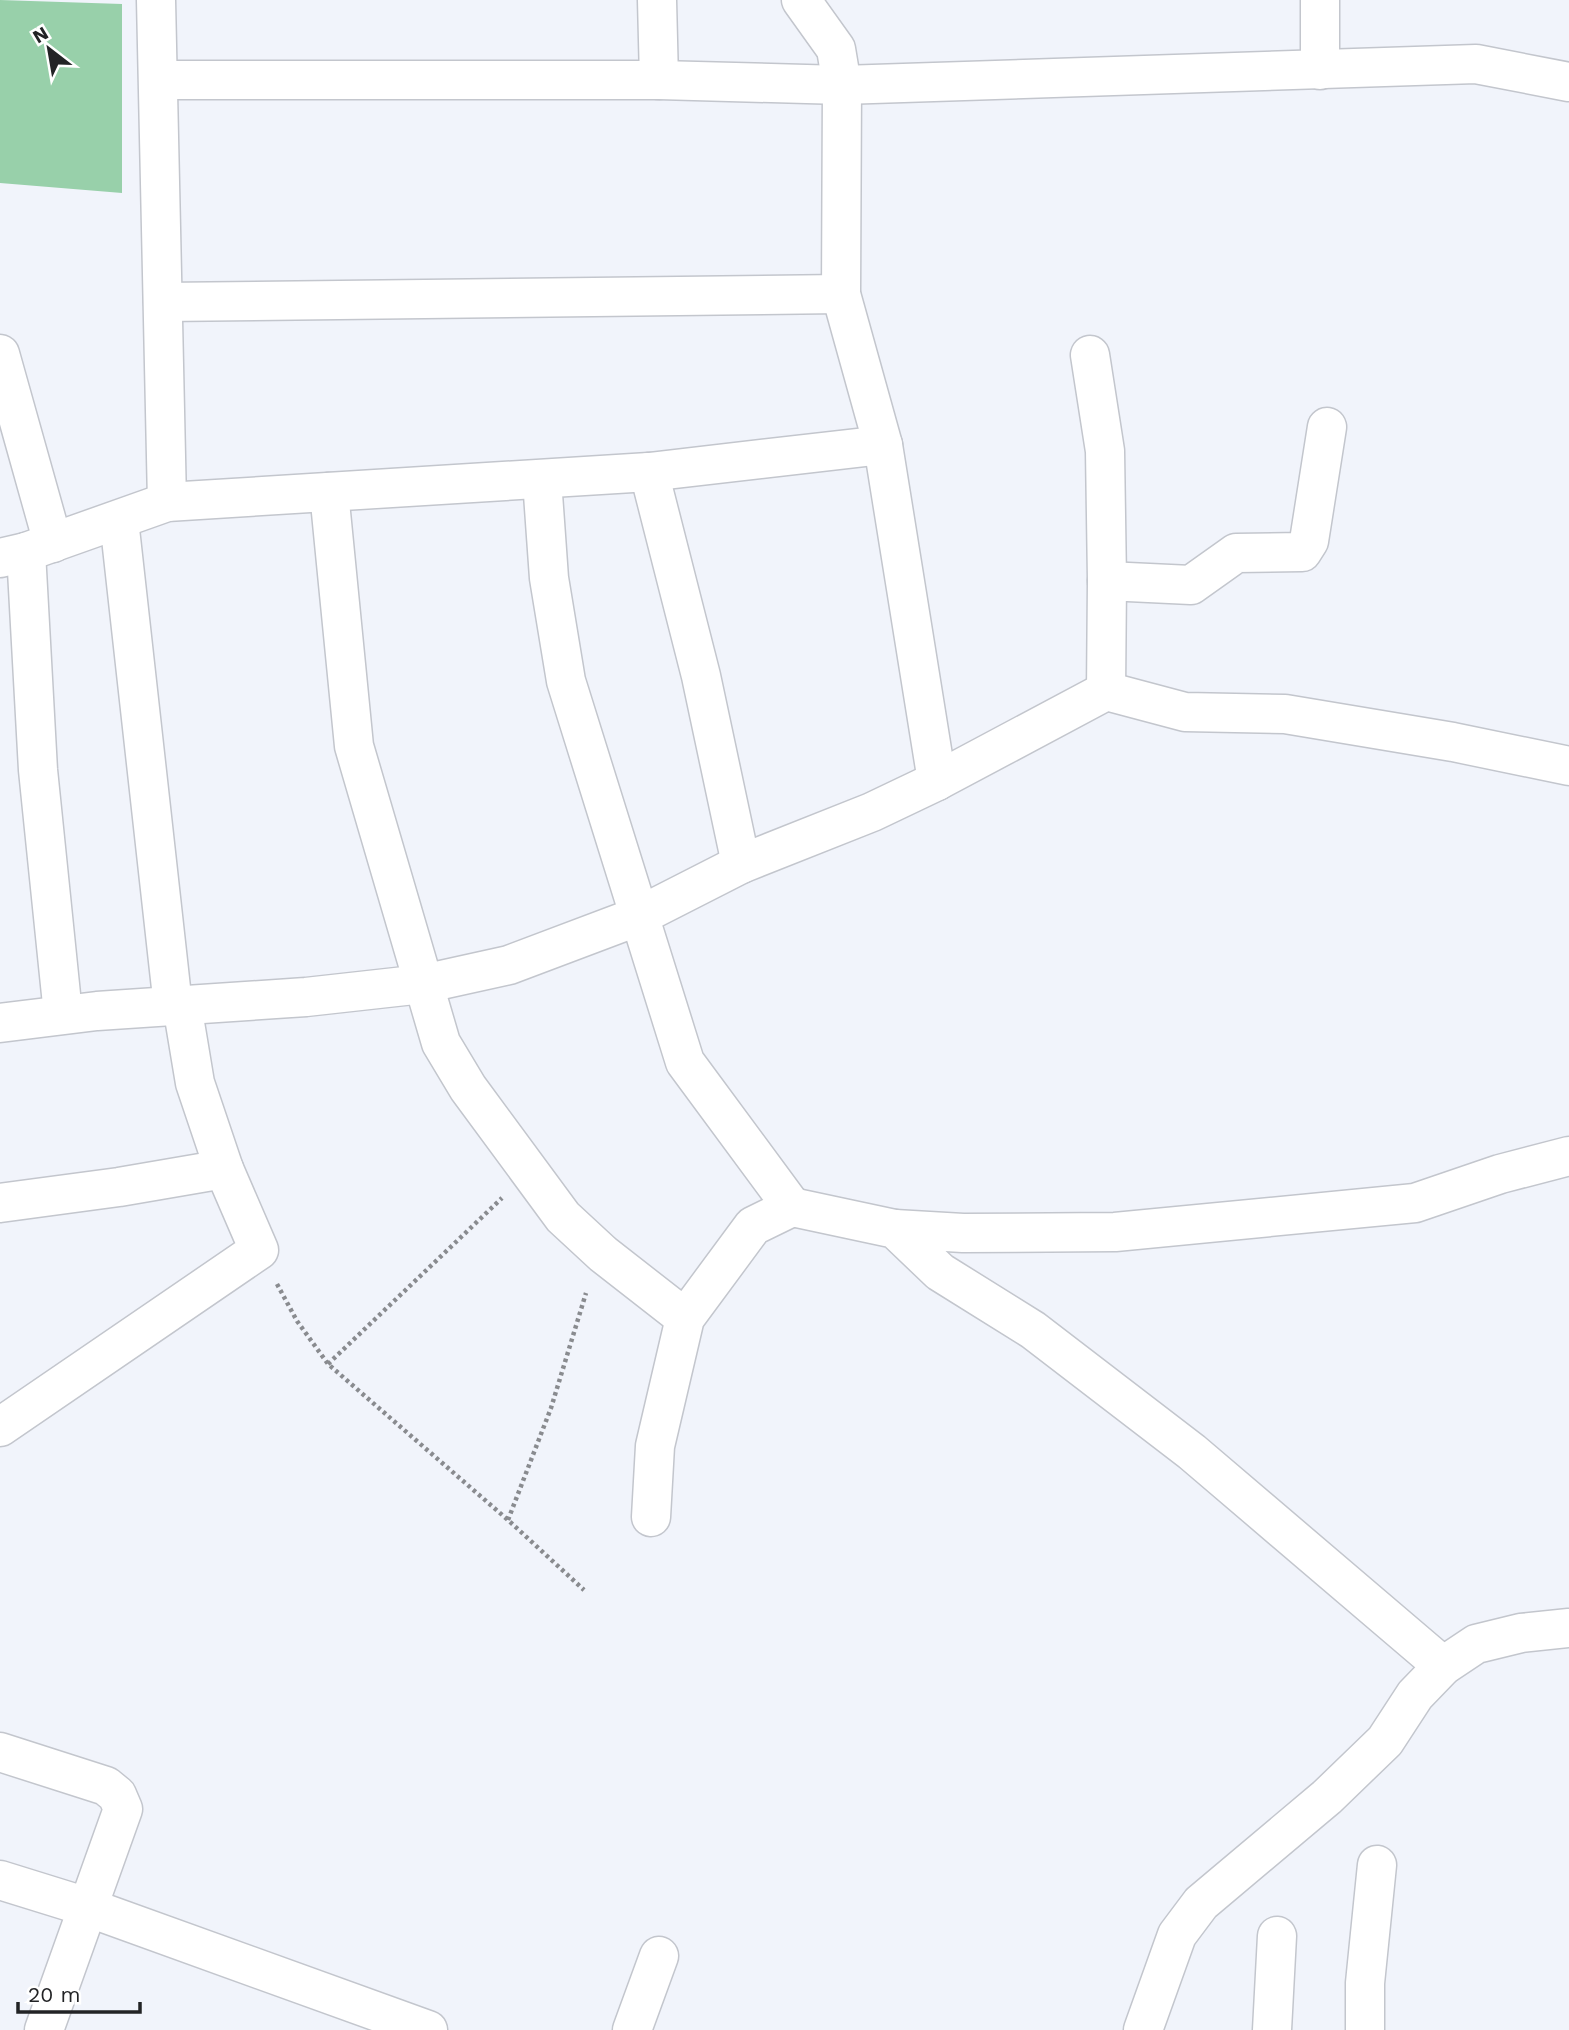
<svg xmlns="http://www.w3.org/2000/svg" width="1569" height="2030" viewBox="0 0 1569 2030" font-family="'Work Sans',sans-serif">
	<rect width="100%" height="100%" fill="#f1f4fb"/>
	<path fill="#98d0aa" d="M0 0 122 4V193L0 183Z"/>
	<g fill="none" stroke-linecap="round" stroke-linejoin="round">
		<g stroke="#c3c6cd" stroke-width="41">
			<g id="street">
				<path d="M156 0 167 502"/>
				<path d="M657 0 659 80"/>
				<path d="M801 0 836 49 842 85 841 294 883 445 937 781"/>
				<path d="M1320 70V0"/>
				<path d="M159 80H659L842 85 1476 64 1569 82"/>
				<path d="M163 302 841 294"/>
				<path d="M0 354 53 543"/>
				<path d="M1090 355 1105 451 1107 581 1106 691"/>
				<path d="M649 472 701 676 741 864"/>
				<path d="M542 480 549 578 566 681 685 1062 792 1207"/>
				<path d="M329 492 354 746 441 1043 468 1088 563 1217 603 1254 685 1318"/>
				<path d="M119 520 173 1006"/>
				<path d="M26 552 38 770 63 1014"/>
				<path d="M0 558 26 552 167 502 649 472 883 445"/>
				<path d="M1107 581 1191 585 1236 553 1302 552 1309 541 1327 427"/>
				<path d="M0 1023 97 1011 306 997 423 984 509 965 639 916 741 864 872 812 937 781 1106 691 1185 712 1285 714 1453 742 1569 766"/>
				<path d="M0 1203 119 1187 224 1169"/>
				<path d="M895 1229 963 1233 1115 1232 1415 1203 1500 1174 1569 1156"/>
				<path d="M0 1427 259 1250 224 1169 195 1083 182 1005"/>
				<path d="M651 1517 655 1446 685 1318 753 1226 792 1207 895 1229 940 1272 1033 1330 1192 1452 1443 1666"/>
				<path d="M0 1752 106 1786 117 1795 123 1809 44 2030"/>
				<path d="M0 1880 87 1907 428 2030"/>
				<path d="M632 2030 659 1956"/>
				<path d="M1143 2030 1177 1935 1201 1903 1327 1797 1385 1741 1415 1695 1443 1666 1476 1644 1521 1633 1569 1628"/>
				<path d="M1272 2030 1277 1936"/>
				<path d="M1365 2030V1983L1377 1865"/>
			</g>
		</g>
		<g stroke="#898b8f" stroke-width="4.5" stroke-dasharray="3.5 3.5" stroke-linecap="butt">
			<path d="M277 1284 297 1321 328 1364 508 1520 584 1590"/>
			<path d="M328 1364 502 1198"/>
			<path d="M508 1520 551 1408 586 1293"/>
		</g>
		<use href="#street" stroke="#fff" stroke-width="38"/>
	</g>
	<g transform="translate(49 49) rotate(329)" stroke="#ffffff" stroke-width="5" paint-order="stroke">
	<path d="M0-5L12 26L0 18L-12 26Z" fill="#222325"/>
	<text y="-10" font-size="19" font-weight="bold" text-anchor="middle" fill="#222325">N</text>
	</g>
	<path d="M18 2002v10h122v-10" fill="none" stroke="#222325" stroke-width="3.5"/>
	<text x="28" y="2002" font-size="21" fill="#222325" stroke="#ffffff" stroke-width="5" paint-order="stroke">20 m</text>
</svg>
